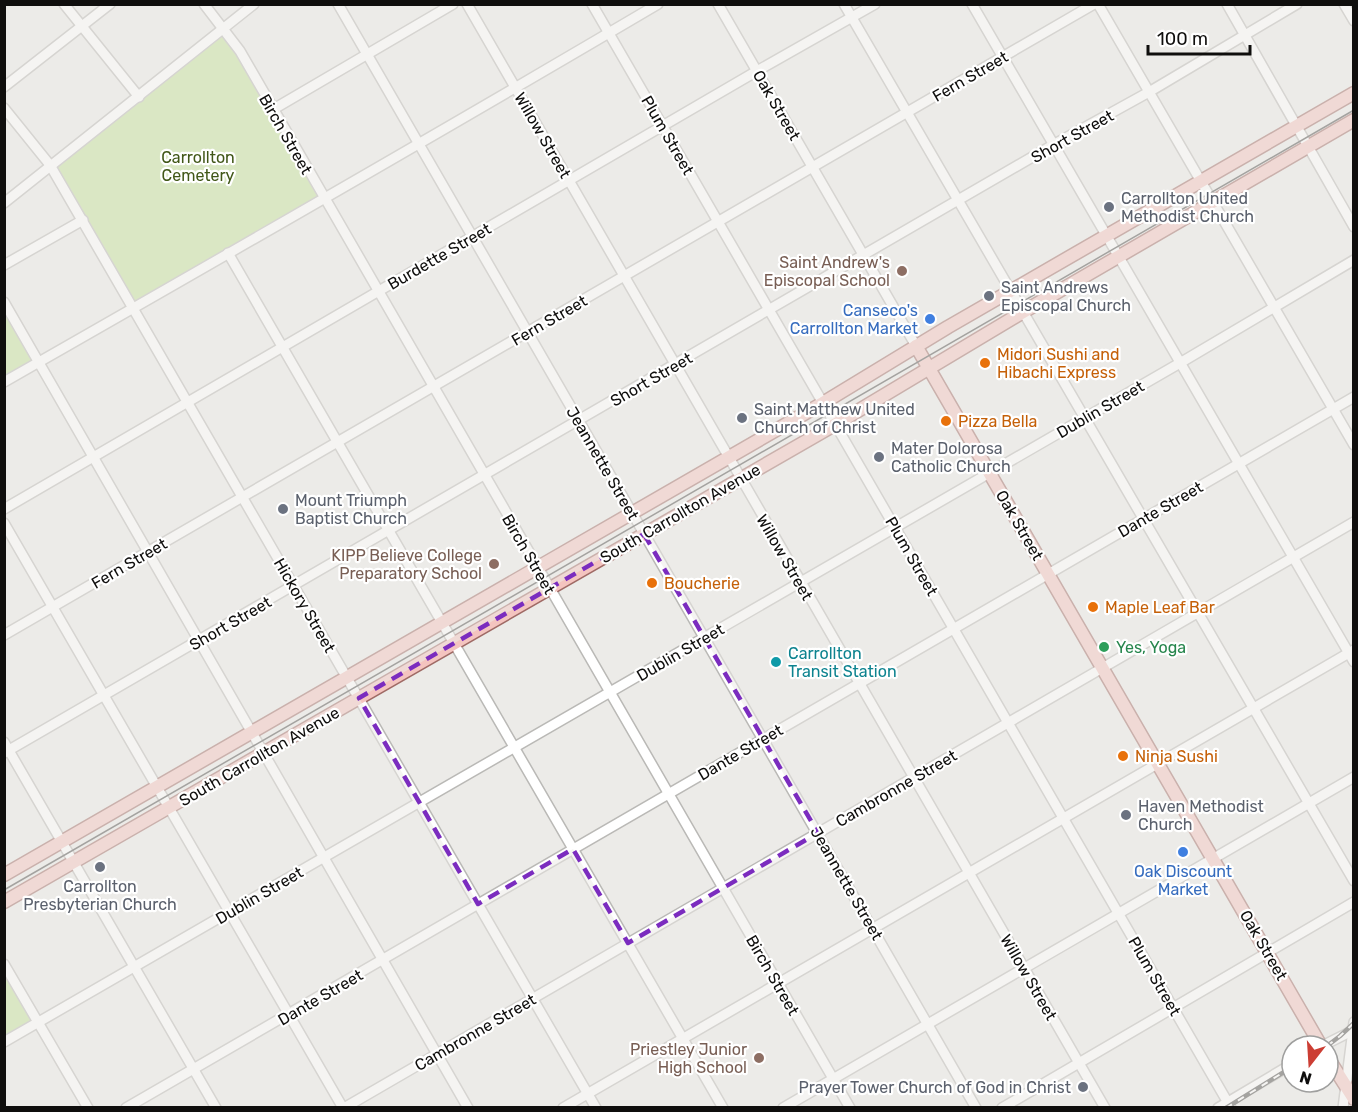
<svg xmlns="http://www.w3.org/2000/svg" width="1358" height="1112" viewBox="0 0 1358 1112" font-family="Rubik,sans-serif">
	<rect width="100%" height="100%" fill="#ecebe8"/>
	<g fill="#c4e29a">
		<path d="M223 29 325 200 134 307 50 165Z"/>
		<path d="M4 306 38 363 4 382Z"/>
		<path d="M4 964 39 1022 4 1042Z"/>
	</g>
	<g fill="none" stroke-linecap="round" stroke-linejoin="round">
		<g stroke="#bab9b6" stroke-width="12">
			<g id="minor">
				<path d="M64 4 139 97"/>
				<path d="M204 4 240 51 850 1108"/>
				<path d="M338 4 976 1108"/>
				<path d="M467 4 1105 1108"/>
				<path d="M592 4 1231 1108"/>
				<path d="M718 4 916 346"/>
				<path d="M844 4 1354 881"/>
				<path d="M972 4 1354 662"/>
				<path d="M1098 4 1354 445"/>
				<path d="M1227 4 1354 227"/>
				<path d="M1344 4 1354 21"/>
				<path d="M4 87 110 4"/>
				<path d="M4 108 50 165 596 1108"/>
				<path d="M272 110 453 4"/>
				<path d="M4 203 254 4"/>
				<path d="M228 253 723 1108"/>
				<path d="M4 265 83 220"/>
				<path d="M4 302 468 1108"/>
				<path d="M4 382C223 257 441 132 658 4"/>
				<path d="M4 509 757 71 875 4"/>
				<path d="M4 523 343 1108"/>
				<path d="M4 635 1094 4"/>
				<path d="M4 742 216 1108"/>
				<path d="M4 753 1053 145 1149 92 1297 4"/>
				<path d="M4 964 88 1108"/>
				<path d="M4 1042 1180 363 1354 260"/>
				<path d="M1322 1046 1352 1031"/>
				<path d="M126 1108 1354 397"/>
				<path d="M344 1108 1354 522"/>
				<path d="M563 1108 1354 650"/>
				<path d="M783 1108 1354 777"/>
				<path d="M1002 1108 1354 902"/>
				<path d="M1218 1108 1292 1064"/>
				<path d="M1343 1108 1354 1022"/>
			</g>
		</g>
		<g stroke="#9f6a65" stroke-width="15">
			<g id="major">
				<path d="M916 346 1321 1046"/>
				<path d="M4 875 823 403 948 327 1354 93"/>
				<path d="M4 902 836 424 1023 312 1354 120"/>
				<path d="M1328 1058 1354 1099"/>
			</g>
		</g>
		<use href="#minor" stroke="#fff" stroke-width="9"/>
		<use href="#major" stroke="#f4c4bf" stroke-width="12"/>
		<path stroke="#4d4c4b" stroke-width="1.5" d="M4 890 1354 110"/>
		<g stroke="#4d4c4b" stroke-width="4.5">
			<g id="rail">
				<path d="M1327 1046 1340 1036 1354 1023"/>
				<path d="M1226 1108 1292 1067"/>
			</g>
		</g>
		<use href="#rail" stroke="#fff" stroke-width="2" stroke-dasharray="7" stroke-linecap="butt"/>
	</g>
	<path d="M0 0H1358V1112H0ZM644 534 818 833 628 943 573 849 478 904 359 698Z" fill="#ecebe8" fill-opacity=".55" fill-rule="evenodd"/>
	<path fill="none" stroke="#7b2cbf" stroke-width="4.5" stroke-dasharray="12 8" stroke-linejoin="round" d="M644 534 818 833 628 943 573 849 478 904 359 698Z"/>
	<g fill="#6b7280" stroke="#fff" stroke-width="2">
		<circle cx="1109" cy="207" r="6"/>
		<circle cx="989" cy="296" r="6"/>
		<circle cx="742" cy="418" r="6"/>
		<circle cx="879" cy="457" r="6"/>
		<circle cx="283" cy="509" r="6"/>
		<circle cx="1126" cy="815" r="6"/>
		<circle cx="100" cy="867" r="6"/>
		<circle cx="1083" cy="1087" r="6"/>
	</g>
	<g fill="#8d6e63" stroke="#fff" stroke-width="2">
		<circle cx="902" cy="271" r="6"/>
		<circle cx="494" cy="564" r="6"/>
		<circle cx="759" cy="1058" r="6"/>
	</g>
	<g fill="#3f7fe0" stroke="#fff" stroke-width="2">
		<circle cx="930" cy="319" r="6"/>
		<circle cx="1183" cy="852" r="6"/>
	</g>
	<g fill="#e8710a" stroke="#fff" stroke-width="2">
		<circle cx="985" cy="363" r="6"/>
		<circle cx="946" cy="421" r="6"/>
		<circle cx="652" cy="583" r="6"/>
		<circle cx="1093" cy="607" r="6"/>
		<circle cx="1123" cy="756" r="6"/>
	</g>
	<circle fill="#2e9e5b" stroke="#fff" stroke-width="2" cx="1104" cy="647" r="6"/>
	<circle fill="#0f9aa8" stroke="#fff" stroke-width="2" cx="776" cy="662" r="6"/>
	<g text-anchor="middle" stroke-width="4.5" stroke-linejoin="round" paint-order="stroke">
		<g font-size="16" fill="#0f0e0d" stroke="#fff">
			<text transform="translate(970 76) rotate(-30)" y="6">Fern Street</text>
			<text transform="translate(777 105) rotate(60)" y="6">Oak Street</text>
			<text transform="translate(286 134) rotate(60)" y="6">Birch Street</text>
			<text transform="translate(543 135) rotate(60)" y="6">Willow Street</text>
			<text transform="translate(668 135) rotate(60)" y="6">Plum Street</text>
			<text transform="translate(1072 136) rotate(-29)" y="6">Short Street</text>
			<text transform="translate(439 256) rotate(-30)" y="6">Burdette Street</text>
			<text transform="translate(549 320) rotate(-30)" y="6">Fern Street</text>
			<text transform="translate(651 379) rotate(-30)" y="6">Short Street</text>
			<text transform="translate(1100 409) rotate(-30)" y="6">Dublin Street</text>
			<text transform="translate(603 463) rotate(60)" y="6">Jeannette Street</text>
			<text transform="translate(1160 509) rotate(-30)" y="6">Dante Street</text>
			<text transform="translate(680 513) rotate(-30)" y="6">South Carrollton Avenue</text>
			<text transform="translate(1020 525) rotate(60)" y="6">Oak Street</text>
			<text transform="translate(529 554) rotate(60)" y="6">Birch Street</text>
			<text transform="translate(912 556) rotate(60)" y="6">Plum Street</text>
			<text transform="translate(785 557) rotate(60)" y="6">Willow Street</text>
			<text transform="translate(129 563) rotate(-30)" y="6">Fern Street</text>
			<text transform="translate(305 605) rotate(60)" y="6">Hickory Street</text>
			<text transform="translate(230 623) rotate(-30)" y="6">Short Street</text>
			<text transform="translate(680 652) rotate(-30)" y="6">Dublin Street</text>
			<text transform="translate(740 752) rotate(-30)" y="6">Dante Street</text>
			<text transform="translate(259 756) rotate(-30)" y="6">South Carrollton Avenue</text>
			<text transform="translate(896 788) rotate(-30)" y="6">Cambronne Street</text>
			<text transform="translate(847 883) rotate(60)" y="6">Jeannette Street</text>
			<text transform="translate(259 895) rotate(-30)" y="6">Dublin Street</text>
			<text transform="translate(1264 945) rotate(60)" y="6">Oak Street</text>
			<text transform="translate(773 975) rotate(60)" y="6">Birch Street</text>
			<text transform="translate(1155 976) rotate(60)" y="6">Plum Street</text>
			<text transform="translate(1029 977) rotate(60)" y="6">Willow Street</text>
			<text transform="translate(320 997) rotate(-30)" y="6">Dante Street</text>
			<text transform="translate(475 1032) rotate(-30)" y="6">Cambronne Street</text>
		</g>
		<g font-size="16" fill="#415718" stroke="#fff">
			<text x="198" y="163">Carrollton<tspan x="198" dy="18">Cemetery</tspan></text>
		</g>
		<g font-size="16" fill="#5b616d" stroke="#fff" text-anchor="start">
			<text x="1121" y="204">Carrollton United<tspan x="1121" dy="18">Methodist Church</tspan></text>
			<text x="1001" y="293">Saint Andrews<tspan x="1001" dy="18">Episcopal Church</tspan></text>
			<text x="754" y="415">Saint Matthew United<tspan x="754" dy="18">Church of Christ</tspan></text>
			<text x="891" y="454">Mater Dolorosa<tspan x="891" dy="18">Catholic Church</tspan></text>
			<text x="295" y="506">Mount Triumph<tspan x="295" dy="18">Baptist Church</tspan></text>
			<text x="1138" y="812">Haven Methodist<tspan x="1138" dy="18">Church</tspan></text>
			<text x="100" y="892" text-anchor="middle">Carrollton<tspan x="100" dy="18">Presbyterian Church</tspan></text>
			<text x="1071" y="1093" text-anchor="end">Prayer Tower Church of God in Christ</text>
		</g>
		<g font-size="16" fill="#785e54" stroke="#fff" text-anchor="end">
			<text x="890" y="268">Saint Andrew's<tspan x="890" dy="18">Episcopal School</tspan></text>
			<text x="482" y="561">KIPP Believe College<tspan x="482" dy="18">Preparatory School</tspan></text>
			<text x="747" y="1055">Priestley Junior<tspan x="747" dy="18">High School</tspan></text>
		</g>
		<g font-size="16" fill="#366cbe" stroke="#fff" text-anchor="end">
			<text x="918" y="316">Canseco's<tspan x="918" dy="18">Carrollton Market</tspan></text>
			<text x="1183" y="877" text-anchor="middle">Oak Discount<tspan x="1183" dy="18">Market</tspan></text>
		</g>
		<g font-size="16" fill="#c56008" stroke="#fff" text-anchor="start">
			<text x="997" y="360">Midori Sushi and<tspan x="997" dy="18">Hibachi Express</tspan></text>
			<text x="958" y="427">Pizza Bella</text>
			<text x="664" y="589">Boucherie</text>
			<text x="1105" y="613">Maple Leaf Bar</text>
			<text x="1135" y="762">Ninja Sushi</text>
		</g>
		<g font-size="16" fill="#27864d" stroke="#fff" text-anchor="start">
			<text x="1116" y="653">Yes, Yoga</text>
		</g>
		<g font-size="16" fill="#0d838f" stroke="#fff" text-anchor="start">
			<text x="788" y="659">Carrollton<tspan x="788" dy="18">Transit Station</tspan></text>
		</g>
	</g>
	<rect width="1358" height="1112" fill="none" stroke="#0f0e0d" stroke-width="12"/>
	<g transform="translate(1310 1064) rotate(197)"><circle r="28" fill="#ffffff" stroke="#9f9f9e" stroke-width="1.5"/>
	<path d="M0-4.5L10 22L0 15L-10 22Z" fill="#cc3e34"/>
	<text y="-9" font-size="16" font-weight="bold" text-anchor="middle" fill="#0f0e0d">N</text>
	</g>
	<path d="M1148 45v9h102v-9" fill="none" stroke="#0f0e0d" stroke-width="3"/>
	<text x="1157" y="45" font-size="18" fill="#0f0e0d" stroke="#ffffff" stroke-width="4.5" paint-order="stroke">100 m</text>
</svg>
